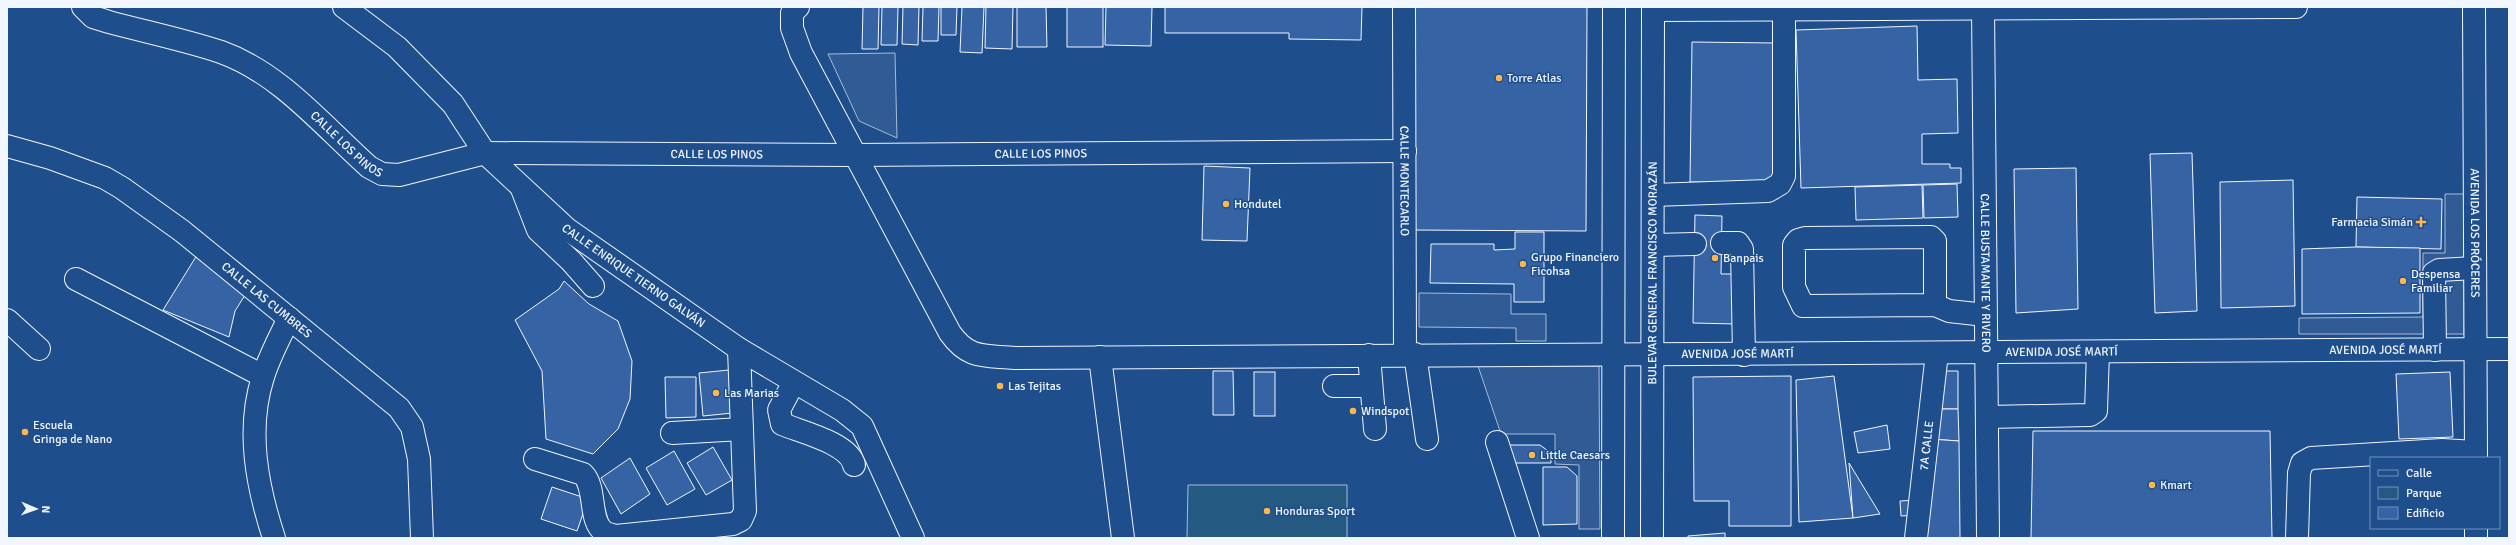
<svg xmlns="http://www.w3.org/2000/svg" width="2516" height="545" viewBox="0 0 2516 545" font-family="Signika,sans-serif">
	<rect width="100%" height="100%" fill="#1f4e8c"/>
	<path fill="#245a82" stroke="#a8bbd7" d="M1188 485H1347V538H1187Z"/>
	<g fill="#305b95" stroke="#a8bbd7">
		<path d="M895 53 897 138 859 121 828 54Z"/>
		<path d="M2445 194H2464V334H2299V318L2423 317V253H2445Z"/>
		<path d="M1419 293 1511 294V314H1546V341H1516V328L1419 327Z"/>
		<path d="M1478 366H1599L1600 529H1579V465L1555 464V434H1501Z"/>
	</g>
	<g fill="#3563a3" stroke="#f2f6ff">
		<path d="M863 7H879L878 49H862Z"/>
		<path d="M882 7H898L897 45H881Z"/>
		<path d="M903 7H919L918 45 902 44Z"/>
		<path d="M923 7H939L938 41H922Z"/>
		<path d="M941 7H957L956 35H941Z"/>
		<path d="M962 7H984L982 53 960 52Z"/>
		<path d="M986 7H1013L1012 49 985 48Z"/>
		<path d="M1017 7H1046L1047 47H1017Z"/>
		<rect x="1067" y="7" width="36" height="40"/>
		<path d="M1106 7H1152L1151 46 1105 45Z"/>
		<path d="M1165 7H1362L1361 40 1289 39V33H1165Z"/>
		<path d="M1412 7H1587L1586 231 1411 230Z"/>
		<path d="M1917 26 1918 80 1957 79 1958 133 1922 134V164H1950V168H1961V183L1801 188 1796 30Z"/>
		<path d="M1692 42 1775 43 1773 183 1690 182Z"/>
		<path d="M2192 153 2197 311 2155 313 2150 154Z"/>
		<path d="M1204 166 1250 168 1247 241 1202 240Z"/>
		<path d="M2076 168 2078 309 2016 313 2014 169Z"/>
		<path d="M2293 180 2295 306 2221 308 2220 182Z"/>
		<path d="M1957 184 1958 217 1924 218 1923 185Z"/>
		<path d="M1922 185 1923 218 1856 220 1855 187Z"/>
		<path d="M2357 197 2442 199 2441 249 2356 247Z"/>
		<path d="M1695 215 1722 216 1721 274H1737L1736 324 1693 323Z"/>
		<path d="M1515 232H1544V302H1514V284L1430 283 1431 244H1494V250L1515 249Z"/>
		<path d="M2356 247 2420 248V313L2302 314V249Z"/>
		<path d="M197 255 247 292 235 311 229 337 163 310Z"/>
		<path d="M564 281 589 304 618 321 632 361 630 399 618 429 593 454 546 439 542 371 515 320 559 289Z"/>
		<path d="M729 370 733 413 703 416 699 373Z"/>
		<path d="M1213 371H1233L1234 415H1213Z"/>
		<path d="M1938 371H1958V409H1934Z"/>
		<rect x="1254" y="372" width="21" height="44"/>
		<path d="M2450 372 2453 437 2399 439 2396 374Z"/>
		<path d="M1791 376V526H1729V501H1694L1693 377Z"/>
		<path d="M1834 376 1853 518 1799 522 1796 380Z"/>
		<path d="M665 377H696V417L666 418Z"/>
		<path d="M1934 409H1958L1959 441 1930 439Z"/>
		<path d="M1887 425 1890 449 1858 453 1854 432Z"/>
		<path d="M2033 431H2270L2272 538H2031Z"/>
		<path d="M1930 439 1959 441 1960 538H1919Z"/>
		<path d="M1505 445H1540L1551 453V463H1505Z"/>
		<path d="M713 447 732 480 706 495 687 463Z"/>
		<path d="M674 451 695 489 667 505 646 468Z"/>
		<path d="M630 458 650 494 621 514 601 478Z"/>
		<path d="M1849 463 1880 514 1853 518Z"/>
		<path d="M1543 467H1567L1577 476V524L1543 525Z"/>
		<path d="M552 487 588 499 577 531 541 519Z"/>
		<path d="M1917 500 1918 515 1901 516 1900 501Z"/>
		<path d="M1725 533V538H1688V536Z"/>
	</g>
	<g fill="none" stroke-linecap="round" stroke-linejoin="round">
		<g stroke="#f2f6ff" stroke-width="24">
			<g id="minor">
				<path id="s1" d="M83 7 93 17 109 22C146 32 185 40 221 52 280 73 323 126 369 167L382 174 399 175 485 153 854 155 1405 151"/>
				<path id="s2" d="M344 7 397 47 453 104 485 153 567 229 739 349 842 410 862 426 913 538"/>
				<path id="s3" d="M798 7 792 13V28L801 53 950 333C969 360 985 355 1015 358L2509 349"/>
				<path id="s4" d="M1404 7 1405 354"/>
				<path id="s5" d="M1983 7 1988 538"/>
				<path d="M1653 10 2296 7"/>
				<path id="s6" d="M7 146 50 158 105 178 122 188 182 231 399 408 412 427 419 459 422 538"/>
				<path d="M522 189 538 230 571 261 593 286"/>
				<path d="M1653 195 1768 191 1780 184 1784 176V9"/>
				<path d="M1722 243H1738L1742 249 1744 355"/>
				<path d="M1653 245 1695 244"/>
				<path d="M76 279 263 376"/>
				<path d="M1935 305V241L1931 237 1805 238 1798 240 1794 245V287L1803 306 1935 305 1949 311 1985 315"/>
				<path d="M7 320 39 349"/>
				<path d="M2435 350 2434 273 2439 270 2475 268"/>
				<path d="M1415 354 1427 439"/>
				<path d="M1369 355 1375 429"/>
				<path d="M1100 357 1123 538"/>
				<path d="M794 382 779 410 782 424C801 432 849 443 854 465"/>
				<path d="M1334 386H1371"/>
				<path d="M1988 417 2090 415 2096 411 2098 352"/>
				<path d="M672 433 742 429"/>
				<path d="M1497 442 1528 538"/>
				<path d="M535 459 583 474C597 488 588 520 604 532 607 534 613 535 616 536L733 524 741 520 745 511 739 349"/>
				<path d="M274 538C257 486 246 430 263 377 269 357 280 337 289 318"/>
				<path id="s7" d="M1916 538 1937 353"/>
				<path d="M2297 538 2299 473 2302 463 2311 458 2442 450 2476 452"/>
			</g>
		</g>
		<g stroke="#f2f6ff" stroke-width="24">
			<g id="major">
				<path id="s8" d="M2474 7 2476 458"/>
				<path d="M2476 528V538"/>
				<path d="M1613 538 1614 7"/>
				<path id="s9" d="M1652 538 1653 7"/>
			</g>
		</g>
		<use href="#minor" stroke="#1f4e8c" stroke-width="22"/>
		<use href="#major" stroke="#1f4e8c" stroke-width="22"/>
	</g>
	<g fill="#ffb74d" stroke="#1f4e8c" stroke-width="1.5">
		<circle cx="1499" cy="78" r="4"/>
		<circle cx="1226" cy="204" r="4"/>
		<path d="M2419 216h4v4h4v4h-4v4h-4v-4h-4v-4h4z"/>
		<circle cx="1715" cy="258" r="4"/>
		<circle cx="1523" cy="264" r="4"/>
		<circle cx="2403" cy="281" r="4"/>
		<circle cx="1000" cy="386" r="4"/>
		<circle cx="716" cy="393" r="4"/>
		<circle cx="1353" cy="411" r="4"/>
		<circle cx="25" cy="432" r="4"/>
		<circle cx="1532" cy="455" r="4"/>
		<circle cx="2152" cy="485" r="4"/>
		<circle cx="1267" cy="511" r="4"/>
	</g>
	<g text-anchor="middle" stroke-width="3" stroke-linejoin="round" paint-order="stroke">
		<g font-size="12" fill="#f2f6ff" stroke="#1f4e8c" text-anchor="start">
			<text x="1507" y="82">Torre Atlas</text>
			<text x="1234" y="208">Hondutel</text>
			<text x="2413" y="226" text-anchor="end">Farmacia Simán</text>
			<text x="1531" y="261">Grupo Financiero<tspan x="1531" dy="14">Ficohsa</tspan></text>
			<text x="1723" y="262">Banpais</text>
			<text x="2411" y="278">Despensa<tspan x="2411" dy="14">Familiar</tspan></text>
			<text x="1008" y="390">Las Tejitas</text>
			<text x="724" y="397">Las Marias</text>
			<text x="1361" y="415">Windspot</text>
			<text x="33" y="429">Escuela<tspan x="33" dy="14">Gringa de Nano</tspan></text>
			<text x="1540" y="459">Little Caesars</text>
			<text x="2160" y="489">Kmart</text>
			<text x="1275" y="515">Honduras Sport</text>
		</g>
		<g font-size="12" fill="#f2f6ff" stroke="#1f4e8c">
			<text dy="4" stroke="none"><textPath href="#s1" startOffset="304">CALLE LOS PINOS</textPath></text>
			<text dy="4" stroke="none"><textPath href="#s1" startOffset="1012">CALLE LOS PINOS</textPath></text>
			<text dy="4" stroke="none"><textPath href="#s1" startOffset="688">CALLE LOS PINOS</textPath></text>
			<text dy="4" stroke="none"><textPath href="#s4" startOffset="174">CALLE MONTECARLO</textPath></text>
			<text dy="4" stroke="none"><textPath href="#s8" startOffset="226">AVENIDA LOS PRÓCERES</textPath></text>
			<text dy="4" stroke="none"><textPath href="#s9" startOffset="265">BULEVAR GENERAL FRANCISCO MORAZÁN</textPath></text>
			<text dy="4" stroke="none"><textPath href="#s5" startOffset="266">CALLE BUSTAMANTE Y RIVERO</textPath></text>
			<text dy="4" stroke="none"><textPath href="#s2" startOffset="398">CALLE ENRIQUE TIERNO GALVÁN</textPath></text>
			<text dy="4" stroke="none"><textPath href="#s6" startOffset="306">CALLE LAS CUMBRES</textPath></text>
			<text dy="4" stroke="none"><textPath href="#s3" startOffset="1811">AVENIDA JOSÉ MARTÍ</textPath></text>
			<text dy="4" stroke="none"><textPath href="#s3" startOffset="1487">AVENIDA JOSÉ MARTÍ</textPath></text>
			<text dy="4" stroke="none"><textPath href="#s3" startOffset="1163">AVENIDA JOSÉ MARTÍ</textPath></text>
			<text dy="4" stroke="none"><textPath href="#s7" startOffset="93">7A CALLE</textPath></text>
		</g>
	</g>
	<rect width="2516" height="545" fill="none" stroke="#f2f6ff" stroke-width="16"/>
	<rect x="2370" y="457" width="130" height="72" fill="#1f4e8c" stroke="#7391ba"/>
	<rect x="2378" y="470" width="20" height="6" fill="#1f4e8c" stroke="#7391ba"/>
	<text x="2406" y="477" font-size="12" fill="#f2f6ff">Calle</text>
	<rect x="2378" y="487" width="20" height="12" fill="#245a82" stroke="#7391ba"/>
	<text x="2406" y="497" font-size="12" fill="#f2f6ff">Parque</text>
	<rect x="2378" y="507" width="20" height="12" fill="#3563a3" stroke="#7391ba"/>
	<text x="2406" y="517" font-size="12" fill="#f2f6ff">Edificio</text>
	<g transform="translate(36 509) rotate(92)" stroke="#1f4e8c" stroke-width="3" paint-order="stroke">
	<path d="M0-3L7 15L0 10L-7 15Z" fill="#f2f6ff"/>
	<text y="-6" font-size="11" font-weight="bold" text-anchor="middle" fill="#f2f6ff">N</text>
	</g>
</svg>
